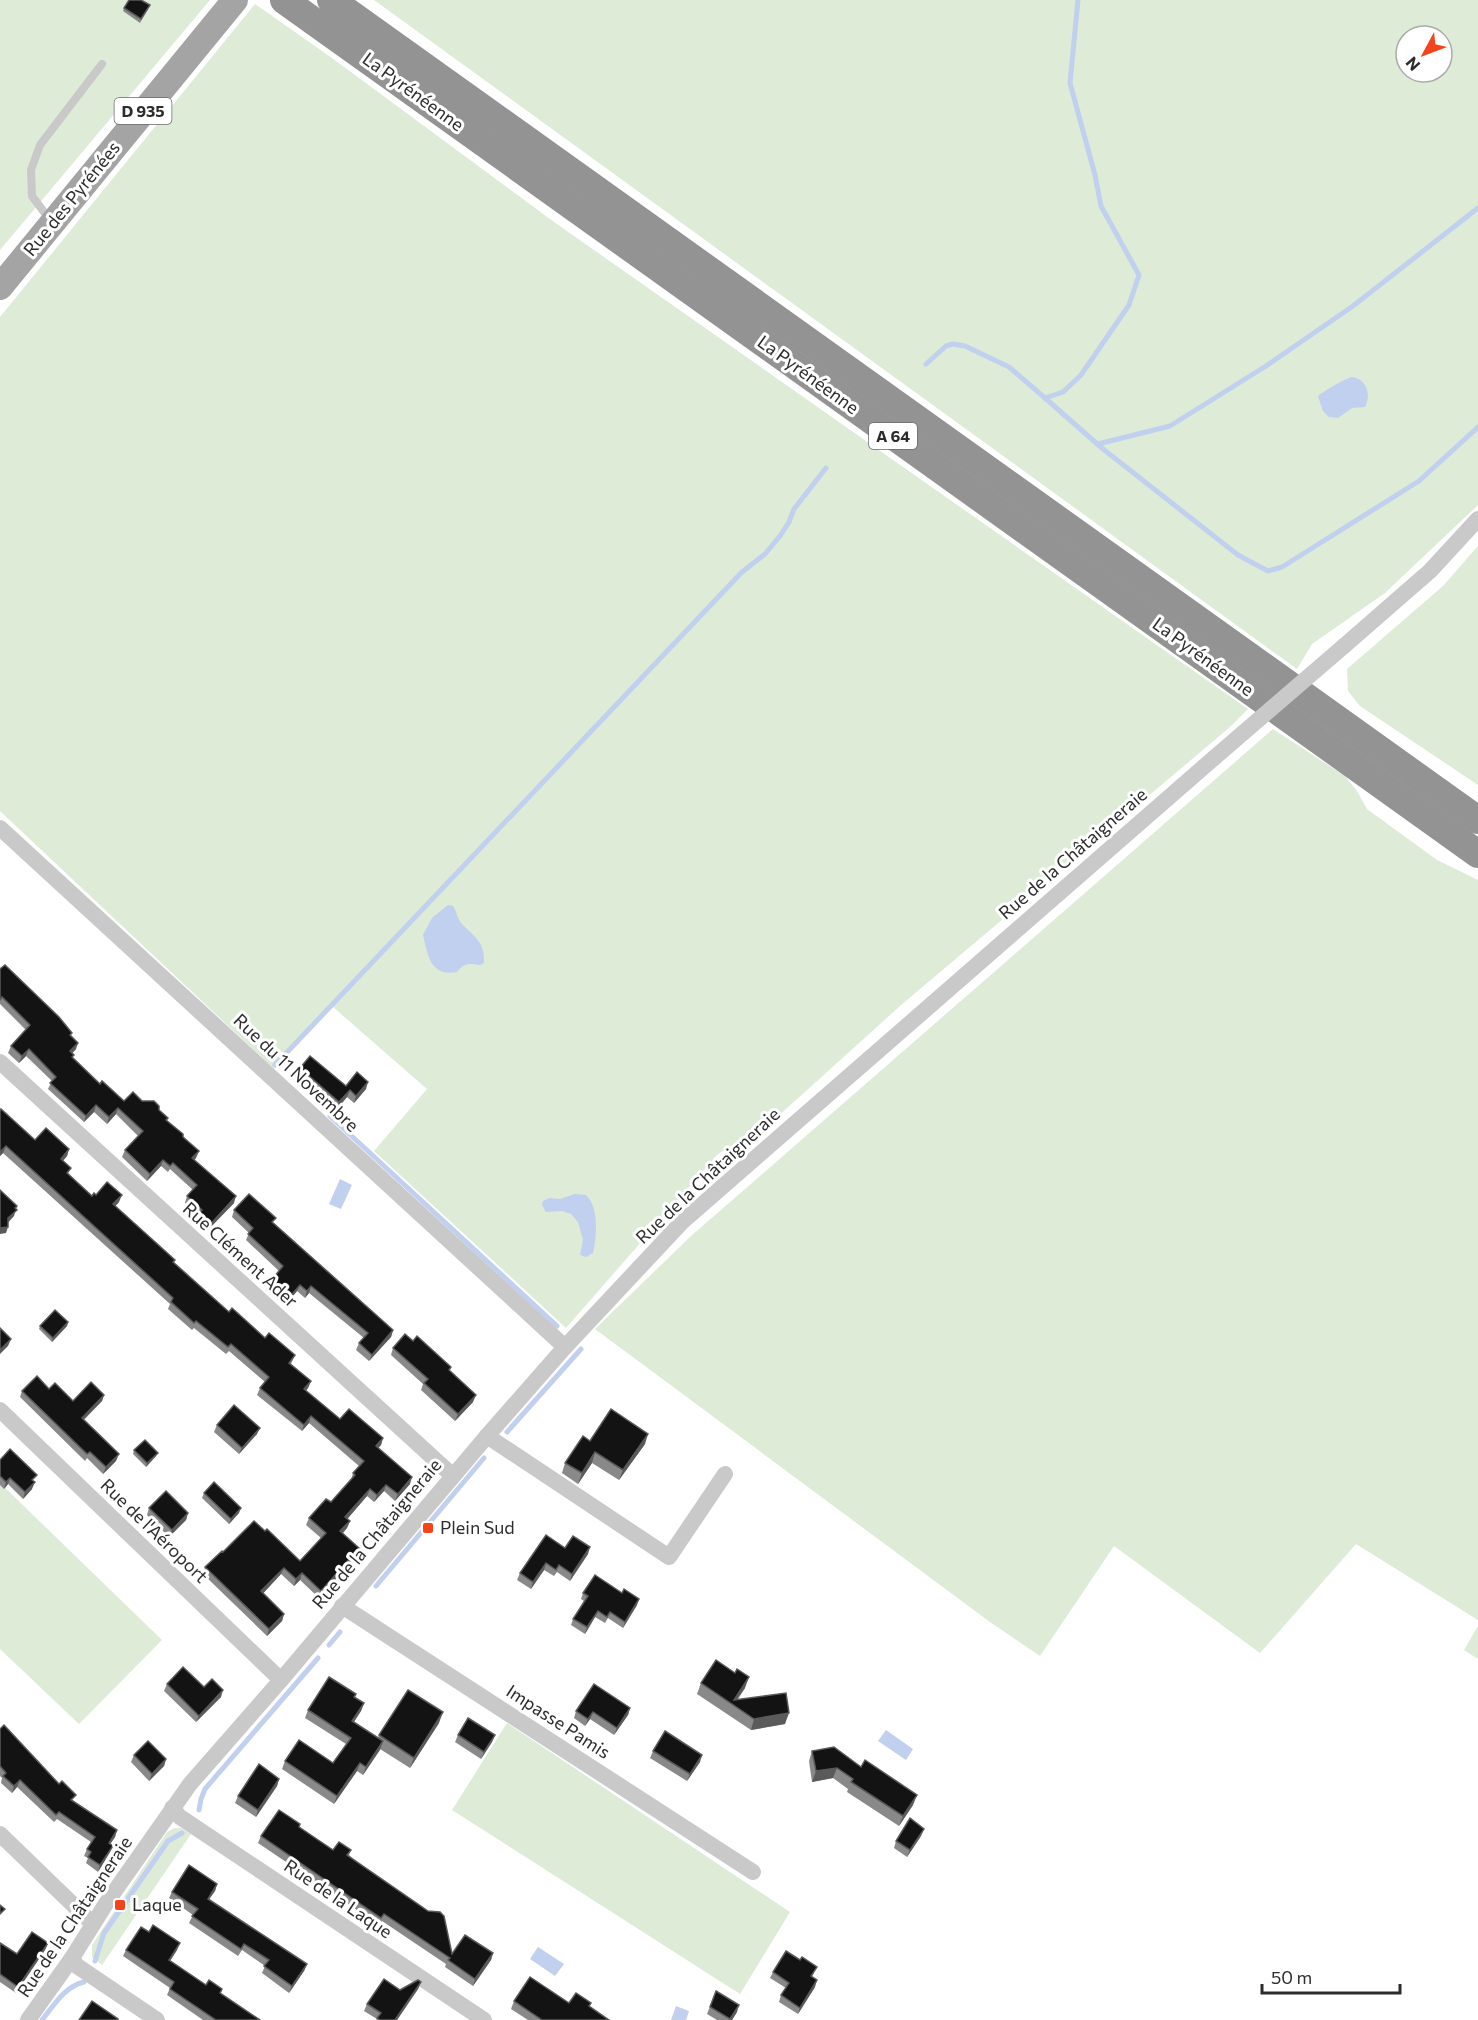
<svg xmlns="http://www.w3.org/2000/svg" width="1478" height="2020" viewBox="0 0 1478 2020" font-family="Commissioner,sans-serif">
	<rect width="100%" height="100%" fill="#fff"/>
	<g fill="#ddebd7" fill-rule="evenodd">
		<path d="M0 0H210L0 250Z"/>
		<path d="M374 0H1478V505L1385 593 1312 644 1297 669ZM1406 36H1442V72H1406Z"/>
		<path d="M255 4 332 58 554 222 1248 709 1230 727 900 1006 775 1119 718 1154 566 1328 374 1151 427 1089 333 1007 274 1069 0 811V317Z"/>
		<path d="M1478 546V785L1360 706 1348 691 1347 669 1443 586Z"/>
		<path d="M1273 729 1345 776 1357 791 1367 809 1437 860 1478 880V1620L1356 1544 1260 1653 1114 1546 1040 1656 990 1622 595 1329 691 1236Z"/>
		<path d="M0 1483 162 1640 79 1724 0 1649Z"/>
		<path d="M1478 1626V1659L1464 1650Z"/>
		<path d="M507 1723 790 1912 740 1994 452 1810Z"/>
		<path d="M175 1828H181L191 1834 102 1965 92 1957V1945L167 1832Z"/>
	</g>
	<g fill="#c1d0ee">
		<path d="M1351 377C1366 378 1372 394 1365 407L1352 408 1338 418 1329 417 1323 411 1318 396C1324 391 1343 380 1351 377Z"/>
		<path d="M448 905 453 906C457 912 457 918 461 923 474 937 485 941 484 963L480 965C469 963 464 963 457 972 430 977 428 955 423 935L432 918Z"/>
		<path d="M340 1179 352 1185 341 1209 329 1204Z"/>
		<path d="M575 1194 586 1195C599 1207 597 1237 593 1253L586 1257 580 1255 583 1240 578 1222 571 1214 562 1211 546 1212 542 1205 543 1201 549 1198 560 1199Z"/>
		<path d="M886 1730 913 1749 906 1760 878 1741Z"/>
		<path d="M538 1947 564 1964 555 1976 530 1959Z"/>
		<path d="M676 2006 689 2011 686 2020H671Z"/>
	</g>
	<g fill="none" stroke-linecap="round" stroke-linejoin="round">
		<g stroke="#c1d0ee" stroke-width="5">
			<path d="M926 364 946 346 953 344 965 346 1009 367 1045 398 1063 392 1081 375 1129 305 1139 275 1101 206 1095 175 1070 83 1078 0"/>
			<path d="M1045 398 1103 449 1238 555 1268 571 1282 567 1419 481 1478 427"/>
			<path d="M1098 444 1170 426 1266 366 1353 306 1478 208"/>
			<path d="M275 1065 742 572 765 554 780 536 789 522 794 509 826 468"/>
			<path d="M330 1116 557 1326"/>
			<path d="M507 1432 581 1349"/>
			<path d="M376 1586 484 1458"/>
			<path d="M329 1645 340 1632"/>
			<path d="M199 1810 201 1799 205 1789 318 1658"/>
			<path d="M95 1961 104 1933 168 1841 182 1833"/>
			<path d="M42 2020C55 2004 64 1987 84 1982"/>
		</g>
		<path stroke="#c9c9c9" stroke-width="8" d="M50 220 32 196 31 170 40 145 102 64"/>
		<g stroke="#c9c9c9" stroke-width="16">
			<path d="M1344 646 1430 571 1478 519"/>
			<path d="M0 828 565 1347"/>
			<path d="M0 1062 453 1476"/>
			<path d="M0 1410 281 1680"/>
			<path d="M487 1436 669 1557 725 1474"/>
			<path d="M342 1606 753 1872"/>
			<path d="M172 1808 180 1817 484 2020"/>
			<path d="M0 1834 93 1924"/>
			<path d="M72 1958 77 1966 157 2020"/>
			<path d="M28 2020 72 1958 107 1902 190 1784 281 1680 487 1436 565 1347 682 1222 1214 758"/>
		</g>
		<path stroke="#a4a4a4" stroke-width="26" d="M0 287 235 0"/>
		<g stroke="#939393" stroke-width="28">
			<path d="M284 0 1478 854"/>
			<path d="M331 0 1478 820"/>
		</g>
		<path stroke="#c9c9c9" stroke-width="16" d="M1214 758 1344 646"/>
	</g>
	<g fill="#898989">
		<path d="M124 8 148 9 140 23 123 11Z"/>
		<path d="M0 969 71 1035 76 1049 72 1053 73 1058 100 1084 124 1101H142L159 1110 168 1118 167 1121 183 1137 196 1158 194 1160 234 1203 205 1233 194 1223 197 1214 185 1203 187 1196 193 1190 170 1169 168 1172 161 1166 147 1181 122 1157 125 1150 138 1136 116 1114 107 1124 94 1112 84 1122 48 1089 52 1081 26 1056 19 1063 8 1053 11 1046 26 1030 0 1004Z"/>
		<path d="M300 1068 346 1086 366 1089 354 1103 347 1097 337 1109 297 1075Z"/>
		<path d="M0 1111 35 1140 69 1149 67 1156 63 1161 69 1174 92 1196 96 1195 119 1202 115 1206 175 1260 174 1263 229 1312 265 1338 295 1355 291 1364 311 1381 308 1388 306 1391 340 1419 383 1438 381 1445 378 1448 410 1484 395 1501 384 1491 374 1502 367 1496 347 1519 350 1521 347 1528 343 1533 359 1548 357 1555 319 1598 300 1580 294 1586 281 1574 263 1593 284 1614 282 1621 267 1636 203 1574 205 1567 223 1552 265 1531 300 1561 321 1538 306 1525 309 1518 331 1502 351 1481 353 1473 359 1466 309 1423 302 1431 257 1395 260 1388 265 1382 229 1351 226 1354 194 1328 192 1330 168 1309 170 1304 3 1153 0 1156Z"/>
		<path d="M234 1210 274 1223 393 1330 391 1337 369 1361 356 1350 359 1343 364 1338 309 1293 305 1298 297 1291 285 1306 266 1290 269 1283 279 1271 246 1240 249 1233 232 1217Z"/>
		<path d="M68 1322 67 1326 52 1342 39 1329 40 1326Z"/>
		<path d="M393 1348 450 1371 473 1402 455 1421 421 1390 423 1384 391 1355Z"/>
		<path d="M49 1389 73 1401 104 1395 102 1401 84 1420 116 1461 103 1474 87 1458 85 1461 20 1397 22 1391Z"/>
		<path d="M217 1425 257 1434 239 1454 214 1432Z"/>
		<path d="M590 1441 645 1444 619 1480 592 1463 578 1484 562 1473 565 1463Z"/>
		<path d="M134 1450 156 1456 146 1467 133 1454Z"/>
		<path d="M0 1460 32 1489 23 1499 8 1484 4 1489 0 1485Z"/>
		<path d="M204 1493 239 1513 229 1524 202 1498Z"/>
		<path d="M149 1508 188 1513 186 1520 169 1537 147 1515Z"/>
		<path d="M565 1548 588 1554 570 1581 557 1572 554 1576 544 1570 531 1589 517 1580 520 1573Z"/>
		<path d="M583 1593 637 1605 623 1628 608 1618 605 1623 595 1617 585 1634 571 1625 573 1619 584 1601 581 1599Z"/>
		<path d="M701 1683 745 1688 738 1699 785 1724 751 1730 697 1694Z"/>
		<path d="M167 1684 221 1697 196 1722 164 1691Z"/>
		<path d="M356 1694 355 1698 364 1703 361 1711 354 1722 378 1738 379 1735 439 1723 410 1768 380 1749 363 1775 357 1771 334 1804 282 1769 285 1761 333 1763 346 1744 305 1718 308 1710Z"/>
		<path d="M630 1708 628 1715 614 1735 590 1719 585 1726 574 1718 576 1711Z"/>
		<path d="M0 1729 74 1801 117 1830 115 1837 110 1844V1852L98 1872 86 1863 88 1858 84 1856 87 1849 91 1842 57 1819 54 1822 17 1787 12 1793 1 1783 2 1778 0 1776Z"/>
		<path d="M458 1735H495L492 1742 481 1759 455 1742Z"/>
		<path d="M653 1751 700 1762 687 1781 650 1758Z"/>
		<path d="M812 1751 913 1805 899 1826 847 1792 848 1789 833 1778 812 1782 809 1761Z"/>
		<path d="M134 1755 166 1759 164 1766 149 1781 131 1762Z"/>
		<path d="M279 1779 277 1786 256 1817 235 1803 238 1796Z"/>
		<path d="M300 1824 299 1827 333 1850H351L349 1855 452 1954 493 1953 491 1960 473 1986 445 1967 446 1964 382 1921 379 1925 258 1843 261 1836Z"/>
		<path d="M921 1836 907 1857 894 1848 896 1841Z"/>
		<path d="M217 1884 215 1891 209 1899 307 1964 304 1971 289 1993 262 1973 265 1966 242 1950 238 1956 189 1923 193 1915 169 1898 172 1892Z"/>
		<path d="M149 1932 177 1950 170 1961 206 1985 222 1989 221 1993 260 2020H203L167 1995 170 1988 123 1956 126 1950Z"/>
		<path d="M0 1943 17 1954 48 1943 45 1950 16 1993 0 1982Z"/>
		<path d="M773 1972 814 1973 812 1977 815 1987 798 2014 779 2002 781 1995 786 1988 770 1978Z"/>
		<path d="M421 1982 418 1989 397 2020H376L377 2019 364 2011 367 2004Z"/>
		<path d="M716 1991 737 2012 732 2020H717L707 2014Z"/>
		<path d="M514 2001 569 2003 590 2007 609 2020H528L511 2009Z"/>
	</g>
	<g fill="#5a5a5a">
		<path d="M78 1043 76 1049 68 1058 70 1051Z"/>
		<path d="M29 1049 26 1056 19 1063 22 1056Z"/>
		<path d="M368 1082 366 1089 354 1103 356 1096Z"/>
		<path d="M350 1090 347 1097 337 1109 339 1102Z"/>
		<path d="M96 1105 94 1112 84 1122 86 1116Z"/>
		<path d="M118 1108 116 1114 107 1124 109 1117Z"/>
		<path d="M6 1146 3 1153 0 1156V1152Z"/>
		<path d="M69 1149 67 1156 58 1166 61 1159Z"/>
		<path d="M199 1151 196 1158 190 1165 192 1158Z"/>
		<path d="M163 1160 161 1166 147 1181 150 1174Z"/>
		<path d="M122 1195 119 1202 111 1211 113 1204Z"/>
		<path d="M236 1196 234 1203 205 1233 208 1227Z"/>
		<path d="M17 1206 14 1216 6 1225 8 1218Z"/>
		<path d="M8 1227 6 1233 0 1234V1228Z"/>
		<path d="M300 1285 297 1291 285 1306 287 1300Z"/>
		<path d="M311 1286 309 1293 305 1298 307 1291Z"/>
		<path d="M68 1322 67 1326 52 1342 53 1338Z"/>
		<path d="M393 1330 391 1337 369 1361 372 1355Z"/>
		<path d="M11 1339 8 1346 0 1354V1350Z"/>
		<path d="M311 1381 308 1388 301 1396 304 1389Z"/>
		<path d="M104 1395 102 1401 79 1424 82 1418Z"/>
		<path d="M476 1395 473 1402 455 1421 458 1414Z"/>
		<path d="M311 1416 309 1423 302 1431 304 1425Z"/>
		<path d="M260 1428 257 1434 239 1454 242 1448Z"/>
		<path d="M648 1434 645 1444 619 1480 623 1470Z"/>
		<path d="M383 1438 381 1445 374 1453 376 1446Z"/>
		<path d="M595 1452 592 1463 578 1484 582 1473Z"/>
		<path d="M158 1453 156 1456 146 1467 147 1463Z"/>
		<path d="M119 1454 116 1461 103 1474 106 1467Z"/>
		<path d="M412 1477 410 1484 395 1501 398 1494Z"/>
		<path d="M10 1478 8 1484 4 1489 6 1482Z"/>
		<path d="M35 1482 32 1489 23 1499 25 1492Z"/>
		<path d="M386 1485 384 1491 374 1502 377 1495Z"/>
		<path d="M370 1489 367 1496 343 1524 345 1517Z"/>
		<path d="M241 1508 239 1513 229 1524 231 1519Z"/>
		<path d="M188 1513 186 1520 169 1537 172 1530Z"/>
		<path d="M350 1521 347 1528 338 1538 340 1531Z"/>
		<path d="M590 1547 588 1554 570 1581 572 1574Z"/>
		<path d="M359 1548 357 1555 319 1598 321 1591Z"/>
		<path d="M546 1563 544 1570 531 1589 533 1582Z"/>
		<path d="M284 1568 281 1574 259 1598 261 1591Z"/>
		<path d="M302 1573 300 1580 294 1586 296 1579Z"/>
		<path d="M639 1599 637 1605 623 1628 625 1622Z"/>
		<path d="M598 1611 595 1617 585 1634 587 1627Z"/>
		<path d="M284 1614 282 1621 267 1636 269 1629Z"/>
		<path d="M749 1677 745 1688 733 1705 734 1700Z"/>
		<path d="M223 1690 221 1697 196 1722 199 1716Z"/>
		<path d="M364 1703 361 1711 349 1729 352 1721Z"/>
		<path d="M630 1708 628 1715 614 1735 617 1728Z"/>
		<path d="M443 1712 439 1723 410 1768 414 1758Z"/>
		<path d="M593 1712 590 1719 585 1726 588 1719Z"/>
		<path d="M789 1713 785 1724 751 1730 754 1719Z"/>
		<path d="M495 1735 492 1742 481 1759 484 1752Z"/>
		<path d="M383 1741 380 1750 363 1775 366 1767Z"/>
		<path d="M702 1755 700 1762 687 1781 690 1774Z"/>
		<path d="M166 1759 164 1766 149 1781 152 1774Z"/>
		<path d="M360 1763 357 1771 334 1804 337 1796Z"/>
		<path d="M837 1768 833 1778 812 1782 816 1771Z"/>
		<path d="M279 1779 277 1786 256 1817 258 1810Z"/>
		<path d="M20 1780 17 1787 12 1793 14 1786Z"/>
		<path d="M917 1795 913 1805 899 1826 903 1816Z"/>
		<path d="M924 1829 921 1836 907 1857 910 1850Z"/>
		<path d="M117 1830 115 1837 106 1850 109 1843Z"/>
		<path d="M113 1846 110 1852 98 1872 100 1865Z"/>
		<path d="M217 1884 215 1891 205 1905 208 1899Z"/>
		<path d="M48 1943 45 1950 16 1993 18 1987Z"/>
		<path d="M180 1943 177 1950 166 1967 169 1960Z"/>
		<path d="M493 1953 491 1960 473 1986 475 1979Z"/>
		<path d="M307 1964 304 1971 289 1993 292 1986Z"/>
		<path d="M817 1980 815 1987 798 2014 800 2008Z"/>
		<path d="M421 1982 418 1989 397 2020H395Z"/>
		<path d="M739 2005 737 2012 732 2020H730Z"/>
	</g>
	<g fill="#131313" stroke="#5a5a5a" stroke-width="1.5">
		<path d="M129 0H141L150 5 141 19 124 8Z"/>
		<path d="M5 965 59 1017 72 1033 70 1035 78 1043 70 1051 74 1055 72 1057 100 1084 102 1081 124 1101 133 1092 142 1101H154L159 1106V1110L168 1118 166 1120 183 1134V1137L199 1151 192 1158 236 1196 208 1227 196 1216 202 1210 187 1196 197 1185 173 1163 170 1166 163 1160 150 1174 125 1150 143 1131 118 1108 109 1117 96 1105 86 1116 50 1083 56 1077 29 1049 22 1056 11 1046 30 1025 2 997 0 1000V969Z"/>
		<path d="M310 1056 346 1086 357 1072 368 1082 356 1096 350 1090 339 1102 300 1068Z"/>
		<path d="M1 1109 35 1140 46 1128 69 1149 61 1159 71 1168 67 1173 92 1196 94 1193 96 1195 107 1182 122 1195 113 1204 175 1260 173 1262 229 1312 232 1308 265 1338 269 1333 295 1355 289 1363 311 1381 304 1389 340 1419 349 1409 383 1438 376 1446 412 1477 398 1494 386 1485 377 1495 370 1489 345 1517 350 1521 340 1531 359 1548 321 1591 302 1573 296 1579 284 1568 261 1591 284 1614 269 1629 205 1567 222 1551 223 1552 254 1521 265 1531 267 1529 300 1561 326 1533 309 1518 326 1499 331 1502 355 1475 353 1473 364 1461 311 1416 304 1425 260 1388 269 1377 231 1344 228 1347 196 1321 194 1323 171 1302 173 1298 6 1146 0 1152V1111Z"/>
		<path d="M0 1190 17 1206 15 1208 17 1210 8 1218V1227L0 1228Z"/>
		<path d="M249 1194 276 1218 272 1222 393 1330 372 1355 359 1343 368 1333 311 1286 307 1291 300 1285 287 1300 269 1283 283 1266 248 1234 253 1228 234 1210Z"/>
		<path d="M55 1310 68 1322 53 1338 40 1326Z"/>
		<path d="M0 1328 11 1339 0 1350Z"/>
		<path d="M405 1334 413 1341 417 1336 451 1367 449 1370 476 1395 458 1414 424 1383 428 1379 393 1348Z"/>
		<path d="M37 1376 49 1389 55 1383 73 1401 91 1382 104 1395 82 1418 119 1454 106 1467 90 1452 87 1454 22 1391Z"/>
		<path d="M234 1405 260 1428 242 1448 217 1425Z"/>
		<path d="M611 1409 648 1434 623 1470 595 1452 582 1473 565 1463 583 1436 590 1441Z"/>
		<path d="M145 1440 158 1453 147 1463 134 1450Z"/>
		<path d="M10 1449 37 1475 32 1480 35 1482 25 1492 10 1478 6 1482 0 1476V1460Z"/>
		<path d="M214 1482 241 1508 231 1519 204 1493Z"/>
		<path d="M166 1491 188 1513 172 1530 149 1508Z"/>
		<path d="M546 1535 565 1548 573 1536 590 1547 572 1574 559 1565 556 1570 546 1563 533 1582 520 1573Z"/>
		<path d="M595 1575 622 1593 624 1589 639 1599 625 1622 610 1612 607 1617 598 1611 587 1627 573 1619 588 1596 583 1593Z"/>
		<path d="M716 1660 735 1673 737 1669 749 1677 734 1700 786 1693 789 1713 754 1719 701 1683Z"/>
		<path d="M183 1667 204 1687 212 1679 223 1690 199 1716 167 1684Z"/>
		<path d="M329 1677 356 1694 354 1697 364 1703 352 1721 383 1741 366 1767 360 1763 337 1796 285 1761 299 1740 333 1763 351 1738 308 1710Z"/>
		<path d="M594 1684 630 1708 617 1728 593 1712 588 1719 576 1711Z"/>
		<path d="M408 1690 443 1712 414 1758 379 1735Z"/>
		<path d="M468 1718 495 1735 484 1752 458 1735Z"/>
		<path d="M4 1725 59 1784 62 1781 76 1795 71 1800 117 1830 109 1843 113 1846 100 1865 88 1857 91 1852 87 1849 95 1837 59 1812 56 1815 20 1780 14 1786 3 1776 6 1773 0 1766V1729Z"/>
		<path d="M665 1731 702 1755 690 1774 653 1751Z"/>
		<path d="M148 1741 166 1759 152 1774 134 1755Z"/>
		<path d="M834 1747 861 1767 865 1760 917 1795 903 1816 851 1782 853 1779 837 1768 816 1771 812 1751Z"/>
		<path d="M259 1764 279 1779 258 1810 238 1796Z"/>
		<path d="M279 1810 300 1824 299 1827 333 1850 339 1842 351 1850 347 1855 428 1911 440 1912 444 1916 452 1954 465 1935 493 1953 475 1979 448 1960 450 1958 384 1914 381 1918 261 1836Z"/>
		<path d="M910 1818 924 1829 910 1850 896 1841Z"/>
		<path d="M189 1865 217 1884 208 1899 307 1964 292 1986 264 1966 269 1960 244 1944 241 1949 192 1916 198 1909 172 1892Z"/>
		<path d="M0 1905 5 1909 0 1914Z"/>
		<path d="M153 1925 180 1943 169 1960 206 1985 209 1980 222 1989 220 1993 260 2020H216L170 1989 174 1982 126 1950 141 1927 149 1932Z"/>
		<path d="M32 1932 48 1943 18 1987 0 1974V1943L17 1954Z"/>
		<path d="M786 1951 800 1960 802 1957 817 1967 811 1976 817 1980 800 2008 781 1995 789 1983 773 1972Z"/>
		<path d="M530 1977 569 2003 576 1993 591 2003 589 2006 609 2020H542L514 2001Z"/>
		<path d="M384 1979 400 1990 418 1980 421 1982 395 2020H380L377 2018 381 2013 367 2004Z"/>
		<path d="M716 1991 739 2005 730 2019 710 2007Z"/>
		<path d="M92 2001 118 2019V2020H79Z"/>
	</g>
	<g fill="#f5441b" stroke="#fff" stroke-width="2">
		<rect x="422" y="1522" width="12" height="12" rx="3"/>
		<rect x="114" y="1899" width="12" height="12" rx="3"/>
	</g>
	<g text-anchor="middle" stroke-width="6" stroke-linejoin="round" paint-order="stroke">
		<g fill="#fff" stroke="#6b6b6b" stroke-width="1.5">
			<rect x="114.5" y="98" width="57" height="26" rx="4.5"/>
			<rect x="869" y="423" width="48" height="26" rx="4.5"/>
		</g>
		<g font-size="16" font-weight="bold" fill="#2c2c2c">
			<text x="143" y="117">D 935</text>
			<text x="893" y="442">A 64</text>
		</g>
		<g font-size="18" fill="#2c2c2c" stroke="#fff">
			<text transform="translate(413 92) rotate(36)" y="6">La Pyrénéenne</text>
			<text transform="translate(72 199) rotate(-51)" y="6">Rue des Pyrénées</text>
			<text transform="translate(808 375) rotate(36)" y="6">La Pyrénéenne</text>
			<text transform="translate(1203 657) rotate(36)" y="6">La Pyrénéenne</text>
			<text transform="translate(1073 854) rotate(-41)" y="6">Rue de la Châtaigneraie</text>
			<text transform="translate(296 1073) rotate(43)" y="6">Rue du 11 Novembre</text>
			<text transform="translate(708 1176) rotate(-43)" y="6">Rue de la Châtaigneraie</text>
			<text transform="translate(240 1255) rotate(42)" y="6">Rue Clément Ader</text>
			<text transform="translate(154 1531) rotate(44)" y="6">Rue de l'Aéroport</text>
			<text transform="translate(377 1534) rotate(-50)" y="6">Rue de la Châtaigneraie</text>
			<text transform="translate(558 1722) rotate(33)" y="6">Impasse Pamis</text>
			<text transform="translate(338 1899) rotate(34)" y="6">Rue de la Laque</text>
			<text transform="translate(75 1917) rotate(-56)" y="6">Rue de la Châtaigneraie</text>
		</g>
		<g font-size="18" fill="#2c2c2c" stroke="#fff" text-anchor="start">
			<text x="440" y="1534">Plein Sud</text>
			<text x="132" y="1911">Laque</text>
		</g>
	</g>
	<g transform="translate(1424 54) rotate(229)"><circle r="28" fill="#ffffff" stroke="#ababab" stroke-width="1.5"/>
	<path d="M0-4.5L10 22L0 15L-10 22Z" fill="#f5441b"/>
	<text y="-9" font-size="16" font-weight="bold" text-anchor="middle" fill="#2c2c2c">N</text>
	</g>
	<path d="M1262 1984v9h138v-9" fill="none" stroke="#2c2c2c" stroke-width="3"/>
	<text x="1271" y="1984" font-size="18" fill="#2c2c2c" stroke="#ffffff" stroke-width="4.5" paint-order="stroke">50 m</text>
</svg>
